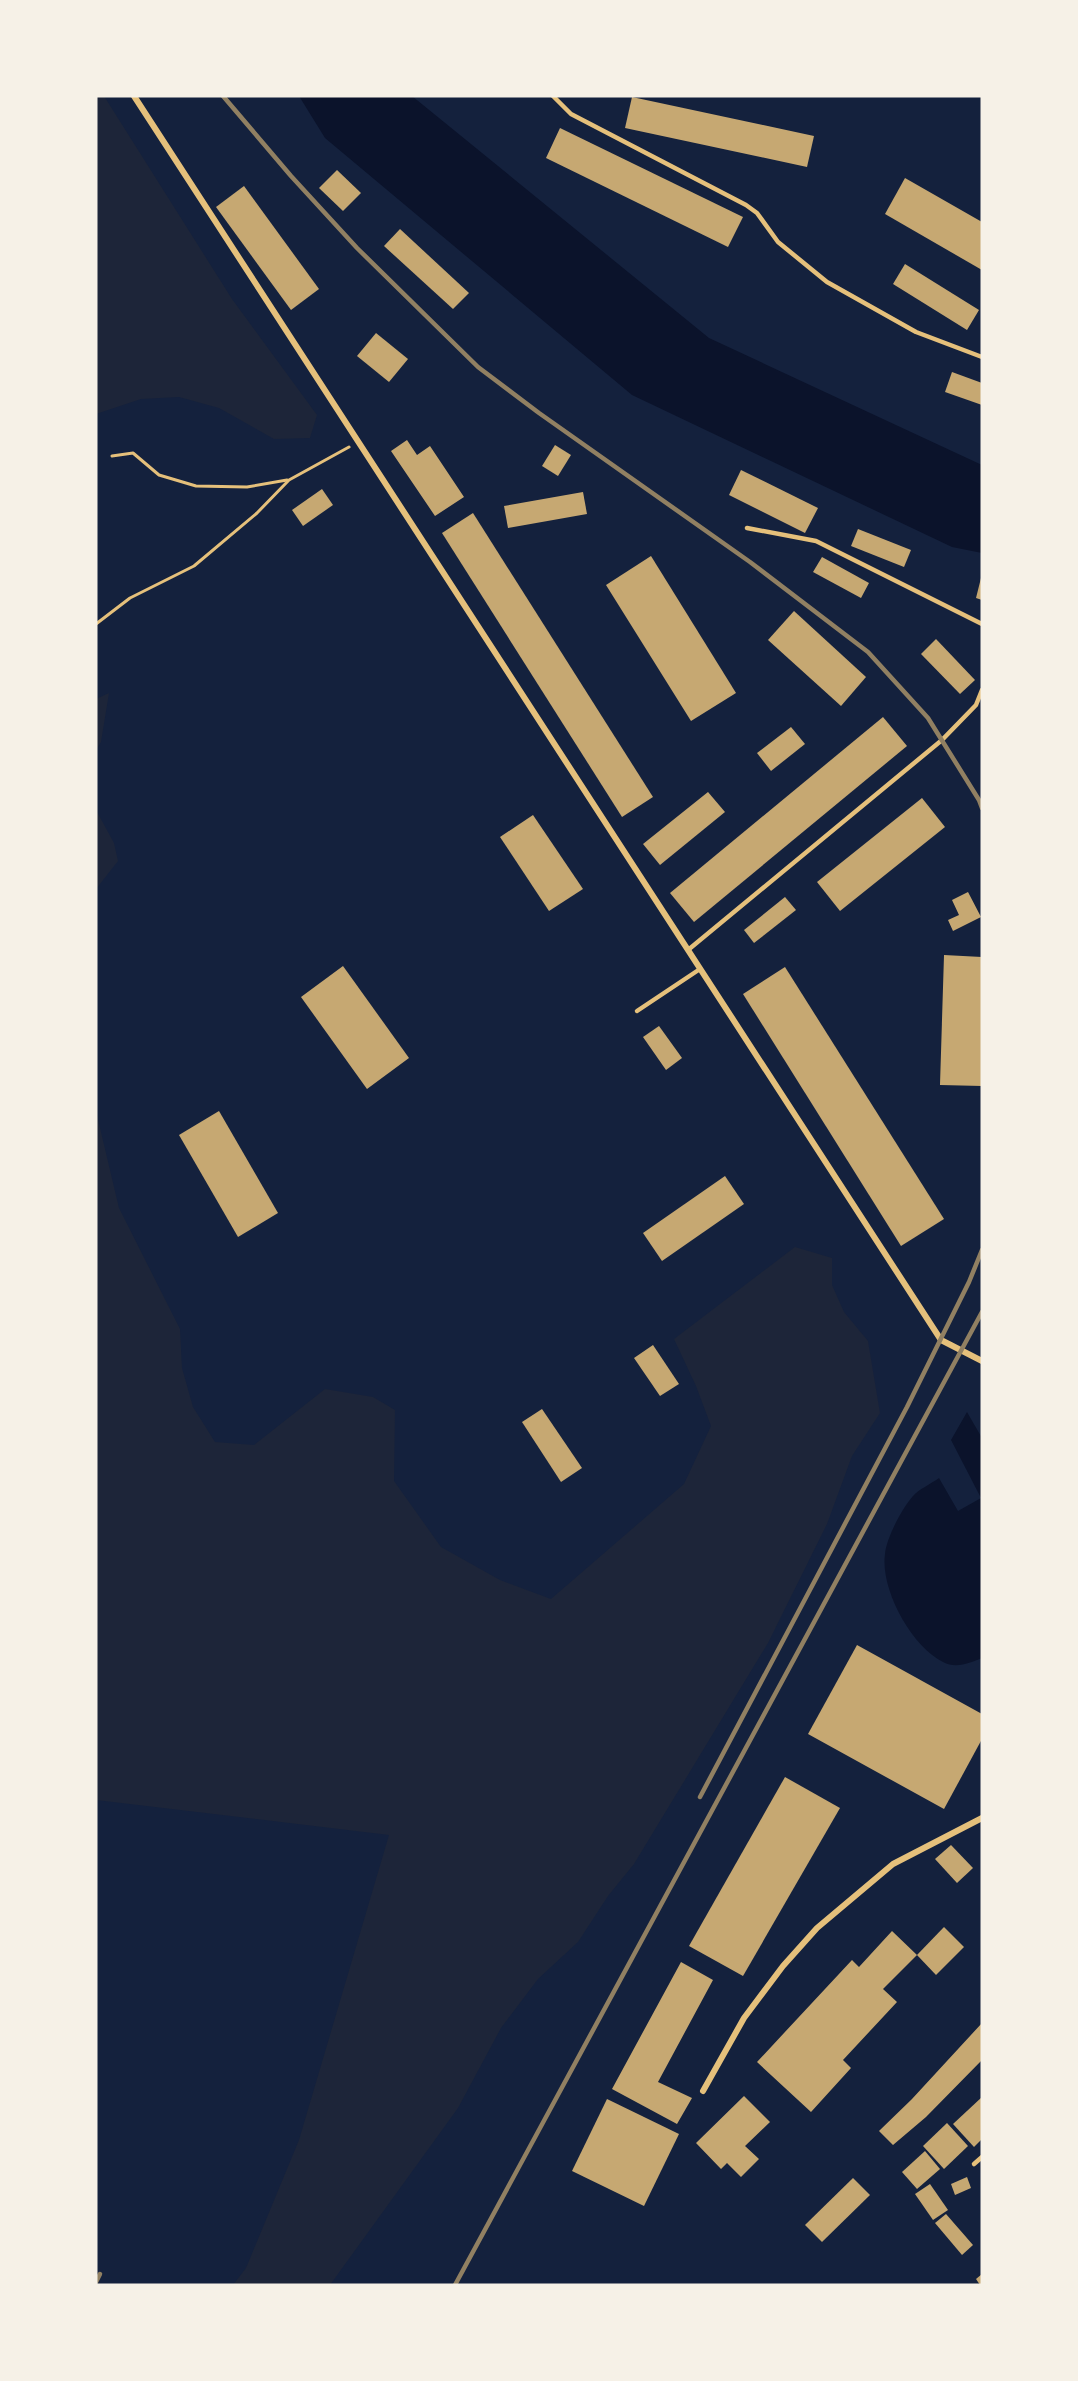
<svg xmlns="http://www.w3.org/2000/svg" width="1078" height="2381" viewBox="0 0 1078 2381" font-family="'Exo 2',sans-serif">
	<rect width="100%" height="100%" fill="#14213d"/>
	<g fill="#1d2539">
		<path d="M96 96H104L232 299 317 415 310 438 274 439 219 408 179 397 141 399 96 414Z"/>
		<path d="M109 693 101 742 96 750V699Z"/>
		<path d="M96 810 114 843 118 861 96 889Z"/>
		<path d="M96 1111 119 1208 180 1329 182 1368 193 1407 215 1442 254 1445 325 1389 373 1397 395 1410 394 1481 441 1547 500 1580 551 1599 684 1484 711 1426 696 1386 674 1339 795 1247 832 1258V1285L844 1312 868 1341 880 1413 852 1456 827 1524 768 1643 634 1864 608 1896 578 1942 538 1979 501 2028 458 2108 330 2285H233L246 2268 299 2140 389 1835 96 1800Z"/>
	</g>
	<g fill="#0b132b">
		<path d="M299 96H412L709 338 982 465V553L952 547 632 395 325 138Z"/>
		<path d="M967 1412 982 1438V1658C970 1663 956 1669 943 1662 911 1646 880 1589 885 1554 886 1539 902 1508 913 1496 919 1489 931 1484 939 1478L958 1511 981 1498 951 1440Z"/>
	</g>
	<g fill="#c6a872">
		<path d="M632 97 814 136 807 167 625 128Z"/>
		<path d="M560 128 743 217 728 247 546 158Z"/>
		<path d="M337 170 361 193 343 211 319 188Z"/>
		<path d="M905 178 982 222V270L885 214Z"/>
		<path d="M244 186 319 289 291 310 216 207Z"/>
		<path d="M400 229 469 293 453 309 384 246Z"/>
		<path d="M905 264 979 310 967 330 893 284Z"/>
		<path d="M376 333 408 359 389 382 357 356Z"/>
		<path d="M952 372 982 383V405L945 392Z"/>
		<path d="M407 440 417 455 430 446 464 497 435 516 391 451Z"/>
		<path d="M555 445 571 455 558 476 542 466Z"/>
		<path d="M741 470 818 508 805 533 729 495Z"/>
		<path d="M322 489 333 505 303 526 292 510Z"/>
		<path d="M583 492 587 514 508 528 504 506Z"/>
		<path d="M473 513 653 797 622 817 442 533Z"/>
		<path d="M858 529 911 550 904 567 851 546Z"/>
		<path d="M651 556 736 693 691 721 606 585Z"/>
		<path d="M822 557 869 583 861 598 813 572Z"/>
		<path d="M981 578H982V600L976 598Z"/>
		<path d="M794 611 866 677 841 706 768 640Z"/>
		<path d="M936 639 975 680 960 694 921 654Z"/>
		<path d="M883 717 907 746 694 922 670 893Z"/>
		<path d="M791 727 805 744 771 771 757 753Z"/>
		<path d="M708 792 725 812 660 865 643 844Z"/>
		<path d="M922 798 945 827 840 911 817 882Z"/>
		<path d="M533 815 583 889 549 911 500 837Z"/>
		<path d="M968 892 981 917 953 931 948 920 959 915 952 900Z"/>
		<path d="M785 897 796 910 754 943 744 930Z"/>
		<path d="M944 955 982 957V1086L940 1085Z"/>
		<path d="M343 966 409 1058 367 1089 301 997Z"/>
		<path d="M785 967 944 1219 901 1246 743 994Z"/>
		<path d="M659 1026 682 1058 666 1070 643 1037Z"/>
		<path d="M219 1111 278 1213 238 1237 179 1135Z"/>
		<path d="M725 1176 744 1204 662 1261 643 1233Z"/>
		<path d="M653 1345 679 1384 660 1396 634 1358Z"/>
		<path d="M542 1409 582 1468 561 1482 522 1422Z"/>
		<path d="M857 1645 982 1714V1739L944 1809 808 1734Z"/>
		<path d="M785 1777 840 1808 743 1976 689 1946Z"/>
		<path d="M951 1845 973 1868 957 1883 935 1859Z"/>
		<path d="M944 1927 964 1947 936 1975 917 1955Z"/>
		<path d="M892 1931 917 1955 883 1989 897 2002 843 2060 851 2068 811 2112 757 2062 852 1960 859 1967Z"/>
		<path d="M681 1962 713 1980 658 2082 692 2098 677 2124 612 2089Z"/>
		<path d="M982 2023V2060L926 2117 893 2145 879 2131 912 2099Z"/>
		<path d="M744 2096 770 2122 745 2146 759 2159 741 2177 727 2163 721 2169 696 2143Z"/>
		<path d="M982 2097V2139L974 2147 953 2124Z"/>
		<path d="M607 2099 679 2134 644 2206 572 2171Z"/>
		<path d="M947 2123 968 2146 944 2169 923 2146Z"/>
		<path d="M925 2151 940 2169 917 2189 902 2172Z"/>
		<path d="M967 2177 971 2188 955 2195 951 2184Z"/>
		<path d="M853 2178 870 2195 822 2242 805 2225Z"/>
		<path d="M930 2184 948 2210 933 2220 915 2194Z"/>
		<path d="M946 2214 973 2245 962 2255 935 2223Z"/>
		<path d="M982 2274V2285H980L976 2279Z"/>
	</g>
	<g fill="none" stroke-linecap="round" stroke-linejoin="round">
		<g stroke="#e5c07b" stroke-width="3">
			<path d="M112 456 133 453 159 475 196 486 247 487 287 480"/>
			<path d="M96 624 130 598 194 566 257 513 289 480 349 447"/>
		</g>
		<g stroke="#e5c07b" stroke-width="4.5">
			<path d="M553 96 571 114 746 205 757 213 778 242 827 282 916 332 982 357"/>
			<path d="M747 528 816 541 982 624"/>
			<path d="M688 950 942 740 976 705 982 690"/>
			<path d="M637 1011 700 969"/>
			<path d="M974 2164 982 2157"/>
		</g>
		<g stroke="#e5c07b" stroke-width="6">
			<path d="M134 96 941 1340 982 1361"/>
			<path d="M703 2091 744 2018 783 1966 817 1928 893 1864 982 1818"/>
		</g>
		<g stroke="#918062" stroke-width="4.5">
			<path d="M223 96 291 176 357 248 478 367 539 413 750 562 868 652 928 718 979 800 982 808"/>
			<path d="M700 1797 907 1407 969 1282 982 1250"/>
			<path d="M96 2282 100 2274"/>
			<path d="M455 2285 982 1312"/>
		</g>
	</g>
	<rect width="1078" height="2381" fill="none" stroke="#f6f1e7" stroke-width="195"/>
</svg>
